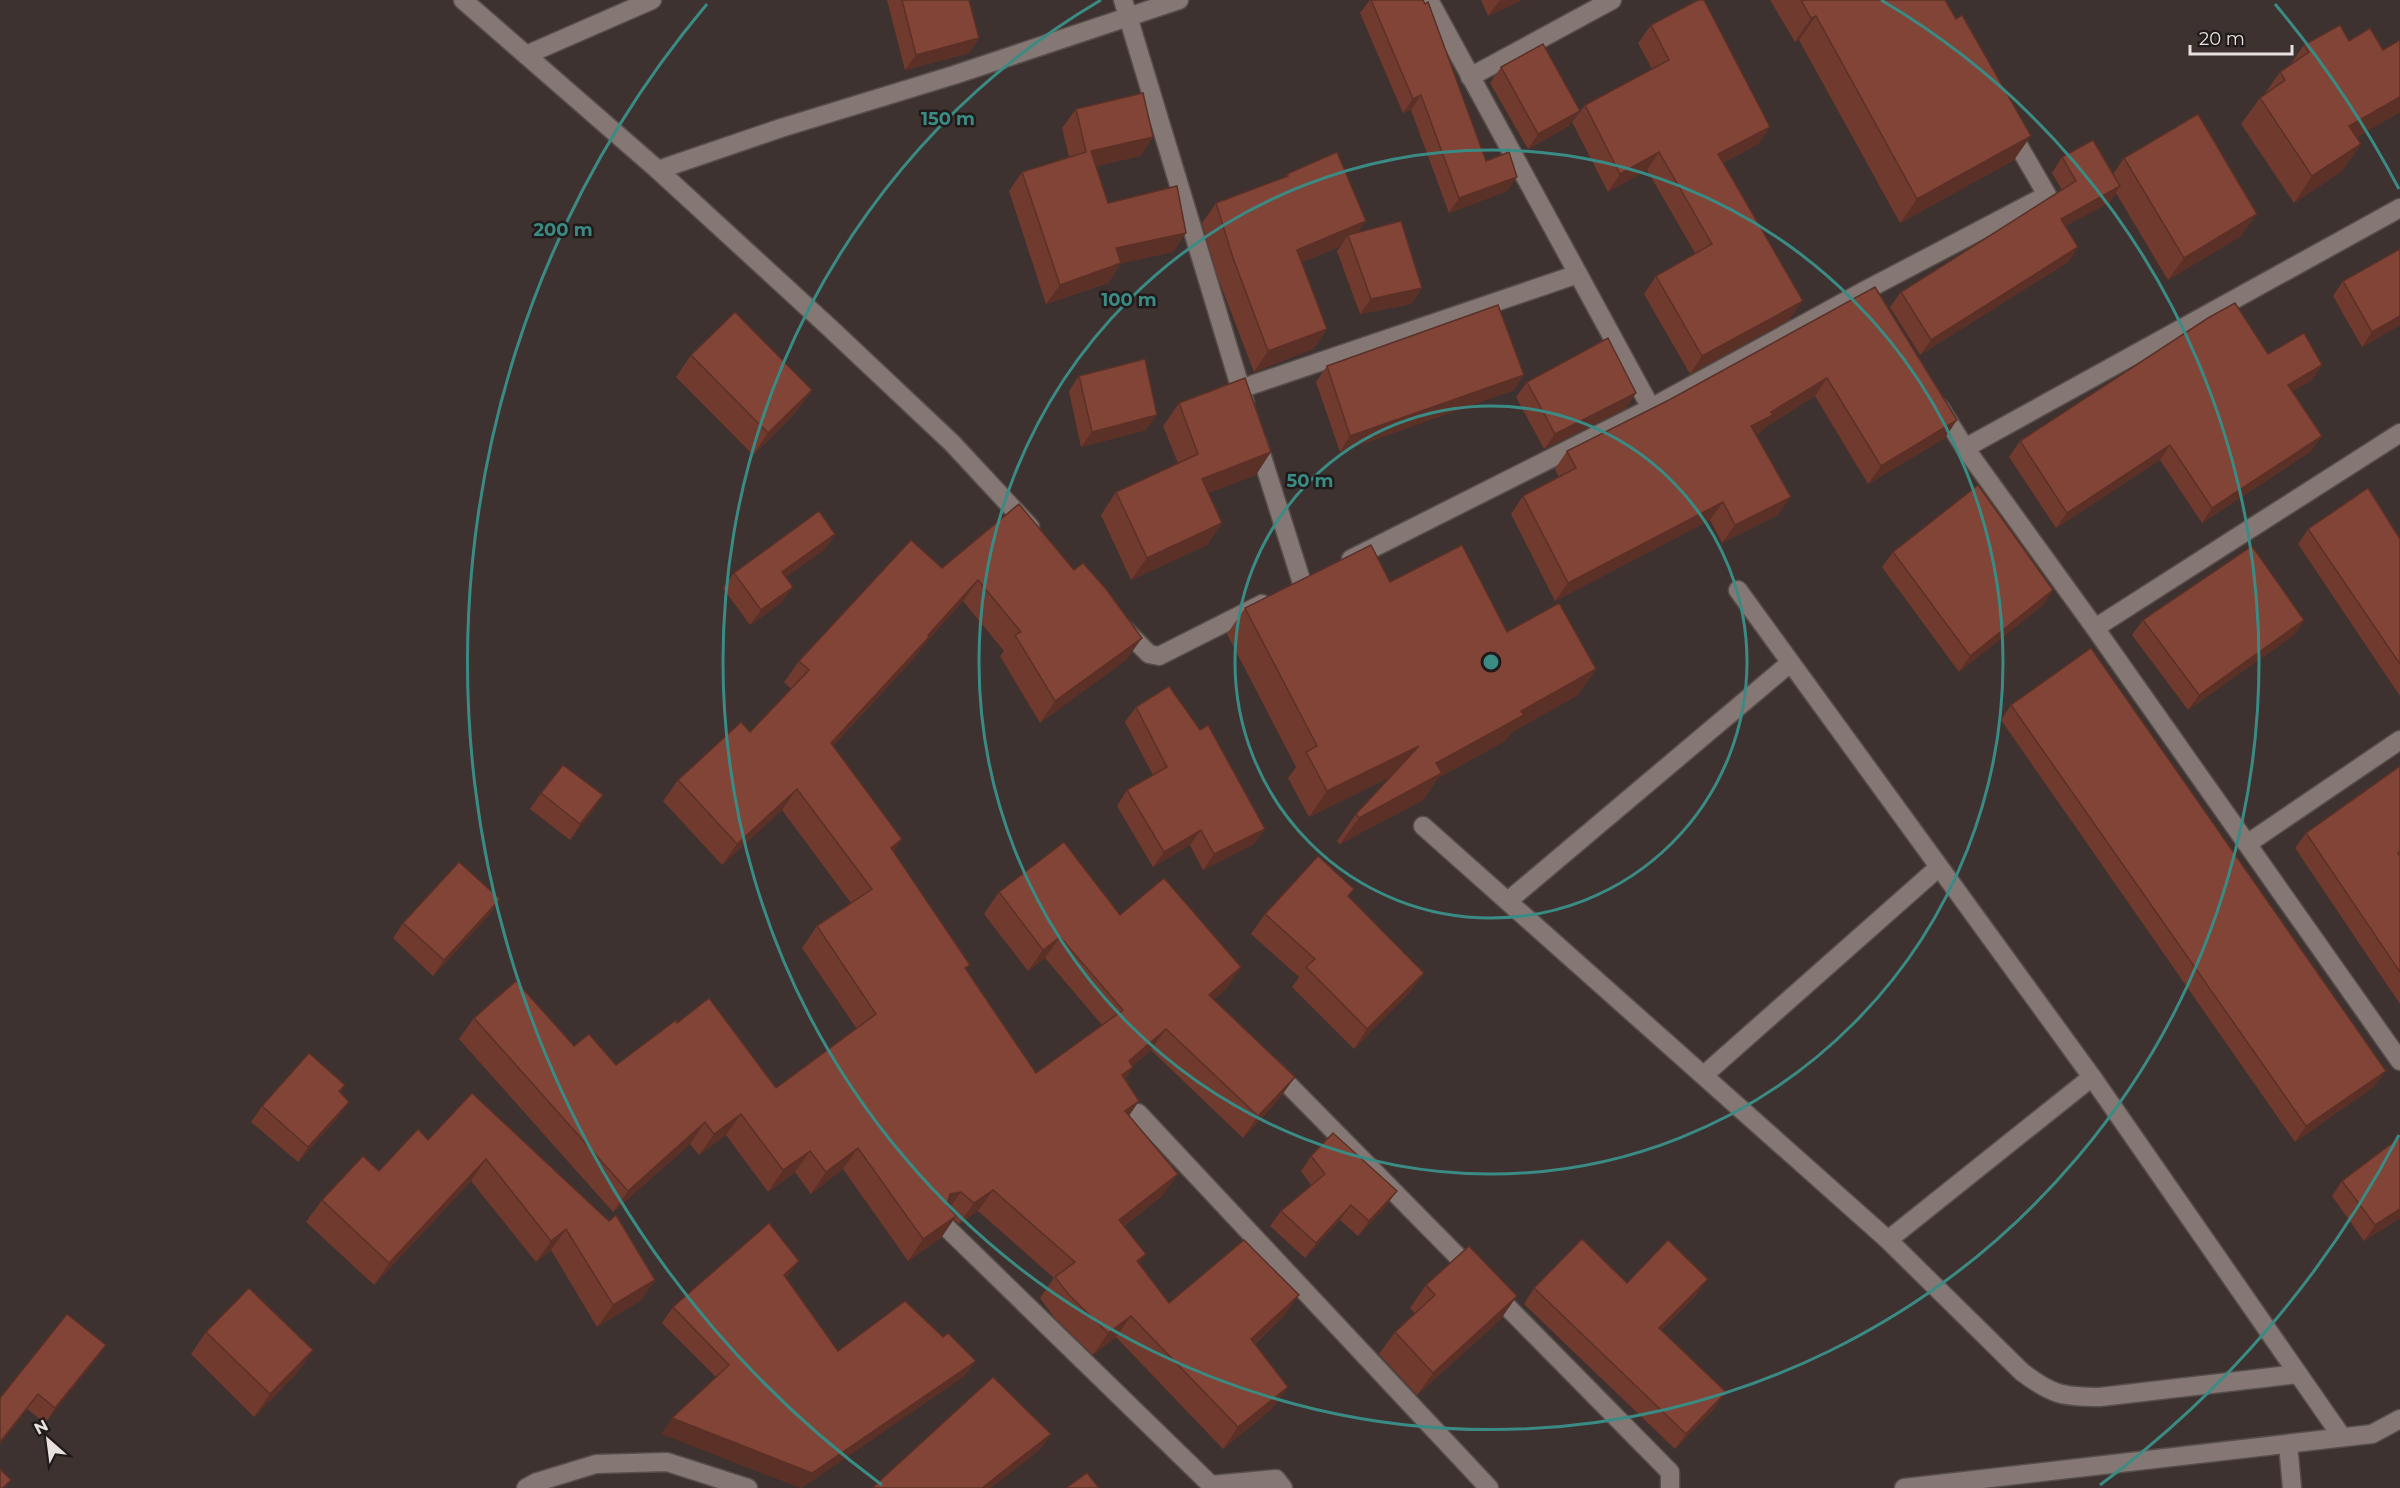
<svg xmlns="http://www.w3.org/2000/svg" width="2400" height="1488" viewBox="0 0 2400 1488" font-family="Montserrat,sans-serif">
	<rect width="100%" height="100%" fill="#3d322f"/>
	<g fill="none" stroke-linecap="round" stroke-linejoin="round">
		<g stroke="#574e4b" stroke-width="21">
			<g id="street">
				<path d="M463 0 658 170 830 328 952 443 1030 527"/>
				<path d="M1123 0 1245 403"/>
				<path d="M1429 0 1651 408"/>
				<path d="M526 55 652 0"/>
				<path d="M1470 77 1612 0"/>
				<path d="M658 170 781 128 954 75 1179 0"/>
				<path d="M1240 389 1578 274"/>
				<path d="M1940 408 1965 448 2095 628 2400 1061"/>
				<path d="M1257 441 1302 583"/>
				<path d="M1965 448 2400 208"/>
				<path d="M1351 559 1651 408 1866 290 2047 195 2009 129"/>
				<path d="M1738 590 2092 1077 2342 1437"/>
				<path d="M1122 627 1149 654 1159 656 1262 604"/>
				<path d="M2095 628 2400 433"/>
				<path d="M1423 826 1888 1240 2022 1372C2052 1395 2063 1397 2100 1397L2298 1374"/>
				<path d="M2247 844 2400 740"/>
				<path d="M1508 901 1790 663"/>
				<path d="M1273 1069 1670 1472V1488"/>
				<path d="M1704 1075 1939 867"/>
				<path d="M1138 1113 1489 1488"/>
				<path d="M943 1224 1211 1485 1276 1479 1283 1488"/>
				<path d="M1888 1240 2092 1077"/>
				<path d="M2288 1444 2292 1488"/>
				<path d="M526 1488 537 1482 596 1464 667 1462 748 1488"/>
				<path d="M1904 1488 2372 1434 2400 1419"/>
			</g>
		</g>
		<use href="#street" stroke="#857874" stroke-width="18"/>
	</g>
	<g fill="#703a2f">
		<path d="M887 0H969L979 38 969 53 905 70Z"/>
		<path d="M1370 0H1423L1486 161 1507 191 1449 213 1411 110 1403 113 1360 13Z"/>
		<path d="M1481 0H1522L1488 16Z"/>
		<path d="M1770 0H1945L2014 160 1900 223 1799 40 1795 42Z"/>
		<path d="M1651 25 1770 127 1758 144 1723 163 1790 319 1690 374 1644 294 1656 276 1695 253 1647 170 1608 192 1572 122 1585 105 1652 69 1638 43Z"/>
		<path d="M2349 41 2400 112 2357 137 2361 144 2342 171 2294 203 2241 124 2260 98 2264 95 2280 72 2290 65 2304 45Z"/>
		<path d="M1501 67 1569 126 1528 149 1490 83Z"/>
		<path d="M1076 109 1153 137 1140 156 1096 166 1108 203 1186 233 1173 252 1121 263 1108 283 1046 304 1009 191 1022 172 1069 157 1062 128Z"/>
		<path d="M2062 157 2113 174 2124 158 2241 236 2168 280 2116 193 2110 202 2065 226 2078 247 2068 262 1920 355 1890 307 1901 292 2062 190 2052 173Z"/>
		<path d="M1287 174 1422 288 1411 304 1360 314 1337 251 1341 246 1302 262 1327 329 1313 349 1254 372 1218 278 1202 223 1216 203 1285 177Z"/>
		<path d="M2400 249V325L2362 347 2333 296 2343 281Z"/>
		<path d="M1875 287 1945 438 1868 484 1815 396 1764 428 1760 433 1756 435 1778 515 1722 543 1710 520 1555 601 1511 514 1523 496 1559 477 1555 469 1567 451 1669 400Z"/>
		<path d="M2268 354 2312 380 2293 391 2311 451 2202 523 2160 460 2056 528 2009 457 2020 441Z"/>
		<path d="M691 355 812 390 796 412 753 455 676 377Z"/>
		<path d="M1327 366 1514 390 1340 452 1316 382Z"/>
		<path d="M1079 376 1146 430 1081 447 1069 391Z"/>
		<path d="M1527 382 1626 408 1544 449 1516 397Z"/>
		<path d="M1179 403 1256 475 1208 493 1222 523 1207 545 1131 580 1101 515 1116 492 1178 463 1163 426Z"/>
		<path d="M1019 504 1127 659 1040 723 1000 656 1004 651 963 601 925 643 914 658 833 746 893 852 967 970 1036 1073 1102 1025 1045 958 1028 971 984 914 999 892 1120 915 1241 967 1226 989 1213 1000 1280 1098 1243 1138 1151 1050 1132 1066 1133 1067 1125 1079 1139 1101 1129 1116 1163 1195 1124 1226 1139 1264 1169 1303 1284 1316 1255 1344 1273 1408 1223 1449 1116 1337 1093 1355 1054 1317 1040 1298 1054 1278 978 1211 959 1224 954 1219 941 1238 908 1261 843 1169 811 1194 795 1172 768 1192 726 1135 699 1155 690 1144 613 1212 459 1039 474 1018 574 1046 616 1065 677 1023 776 1088 857 1029 802 948 817 926 851 903 782 810 722 865 663 801 678 780 750 732 791 689 784 682 799 661 942 568Z"/>
		<path d="M2308 529 2400 539V696L2298 544Z"/>
		<path d="M835 534 825 549 786 577 782 602 750 625 723 588 734 573Z"/>
		<path d="M1893 552 2053 590 2042 606 1959 672 1882 567Z"/>
		<path d="M1390 582 1507 632 1596 669 1578 695 1512 732 1505 741 1438 778 1423 800 1340 844 1337 841 1356 814 1390 777 1309 817 1288 778 1296 767 1227 634 1245 608Z"/>
		<path d="M2143 620H2304L2294 635 2188 710 2132 635Z"/>
		<path d="M2011 705 2375 1086 2295 1142 2001 720Z"/>
		<path d="M1136 707 1254 844 1203 870 1190 845 1153 867 1117 806 1127 790 1153 775 1125 722Z"/>
		<path d="M2400 766V1004L2295 848 2306 833Z"/>
		<path d="M541 793 603 795 570 840 530 809Z"/>
		<path d="M1349 897 1424 973 1410 992 1354 1049 1292 987 1299 977 1251 934 1265 914Z"/>
		<path d="M500 899 489 915 433 976 393 938 403 923Z"/>
		<path d="M345 1085 340 1092 349 1102 338 1117 298 1162 251 1122 262 1106Z"/>
		<path d="M472 1093 655 1280 640 1301 597 1327 551 1250 536 1262 471 1181 374 1285 306 1222 322 1200 379 1171 428 1140Z"/>
		<path d="M1311 1156 1386 1206 1358 1236 1340 1220 1305 1258 1270 1226 1281 1211 1311 1185 1301 1171Z"/>
		<path d="M2342 1181 2400 1218 2364 1241 2332 1196Z"/>
		<path d="M799 1261 786 1278 838 1351 965 1376 661 1434 716 1377 662 1323 673 1307Z"/>
		<path d="M1426 1285 1501 1319 1417 1395 1379 1354 1395 1332 1415 1313 1410 1308Z"/>
		<path d="M1534 1288 1697 1294 1661 1330 1715 1408 1675 1449 1524 1304Z"/>
		<path d="M206 1332 313 1350 297 1373 254 1417 191 1354Z"/>
		<path d="M106 1345 95 1360 45 1423 27 1409 0 1444V1398Z"/>
	</g>
	<g fill="#5b3026">
		<path d="M1500 0H1522L1488 16Z"/>
		<path d="M1816 16 1799 40 1795 42 1811 18Z"/>
		<path d="M979 38 969 53 905 70 916 55Z"/>
		<path d="M1421 95 1411 110 1403 113 1413 99Z"/>
		<path d="M2400 97V112L2330 153 2349 126Z"/>
		<path d="M1580 111 1569 126 1528 149 1538 134Z"/>
		<path d="M1770 127 1758 144 1706 172 1718 154Z"/>
		<path d="M2031 136 2014 160 1900 223 1917 199Z"/>
		<path d="M1153 137 1140 156 1077 170 1091 151Z"/>
		<path d="M2361 144 2342 171 2294 203 2312 176Z"/>
		<path d="M1659 152 1647 170 1608 192 1620 174Z"/>
		<path d="M1517 177 1507 191 1449 213 1459 198Z"/>
		<path d="M2120 186 2110 202 2050 234 2061 219Z"/>
		<path d="M2257 214 2241 236 2168 280 2184 258Z"/>
		<path d="M1366 221 1352 241 1348 235 1341 246 1283 270 1297 250Z"/>
		<path d="M1186 233 1173 252 1103 267 1116 248Z"/>
		<path d="M2078 247 2068 262 1920 355 1931 340Z"/>
		<path d="M1121 263 1108 283 1046 304 1060 285Z"/>
		<path d="M1422 288 1411 304 1360 314 1371 299Z"/>
		<path d="M1803 301 1790 319 1690 374 1702 356Z"/>
		<path d="M2400 316V325L2362 347 2372 332Z"/>
		<path d="M1327 329 1313 349 1254 372 1268 351Z"/>
		<path d="M2322 365 2312 380 2278 400 2288 385Z"/>
		<path d="M1524 375 1514 390 1340 452 1350 436Z"/>
		<path d="M1827 378 1815 396 1764 428 1760 433 1739 444 1751 426Z"/>
		<path d="M812 390 796 412 753 455 768 433Z"/>
		<path d="M1636 393 1626 408 1544 449 1555 434Z"/>
		<path d="M1157 415 1146 430 1081 447 1092 432Z"/>
		<path d="M1957 420 1945 438 1868 484 1881 466Z"/>
		<path d="M2322 436 2311 451 2202 523 2212 508Z"/>
		<path d="M2170 445 2160 460 2056 528 2067 513Z"/>
		<path d="M1271 452 1256 475 1186 501 1202 479Z"/>
		<path d="M1791 497 1778 515 1722 543 1735 525Z"/>
		<path d="M1723 502 1710 520 1555 601 1568 583Z"/>
		<path d="M1222 523 1207 545 1131 580 1147 558Z"/>
		<path d="M835 534 825 549 772 587 782 572Z"/>
		<path d="M978 580 963 601 925 643 914 658 816 764 831 743Z"/>
		<path d="M793 587 782 602 750 625 761 610Z"/>
		<path d="M2053 590 2042 606 1959 672 1970 656Z"/>
		<path d="M2304 620 2294 635 2188 710 2199 695Z"/>
		<path d="M1142 638 1127 659 1040 723 1055 701Z"/>
		<path d="M1596 669 1578 695 1512 732 1505 741 1438 778 1423 800 1340 844 1359 818 1436 763 1521 711Z"/>
		<path d="M1419 746 1401 772 1309 817 1327 791Z"/>
		<path d="M797 789 782 810 722 865 737 844Z"/>
		<path d="M603 795 593 811 570 840 580 824Z"/>
		<path d="M1265 829 1254 844 1203 870 1214 854Z"/>
		<path d="M1201 830 1190 845 1153 867 1164 852Z"/>
		<path d="M902 839 887 861 891 848Z"/>
		<path d="M500 899 489 915 433 976 444 960Z"/>
		<path d="M1060 937 1045 958 1028 971 1043 950Z"/>
		<path d="M1241 967 1226 989 1194 1016 1209 995Z"/>
		<path d="M1424 973 1410 992 1354 1049 1367 1029Z"/>
		<path d="M1166 1029 1151 1050 1123 1075 1133 1067 1118 1089 1107 1096 1129 1061Z"/>
		<path d="M2386 1071 2375 1086 2295 1142 2306 1126Z"/>
		<path d="M1295 1077 1280 1098 1243 1138 1258 1116Z"/>
		<path d="M1139 1101 1124 1122 1125 1111Z"/>
		<path d="M349 1102 338 1117 298 1162 308 1147Z"/>
		<path d="M741 1114 726 1135 699 1155 714 1134Z"/>
		<path d="M705 1122 690 1144 613 1212 628 1191Z"/>
		<path d="M858 1148 843 1169 811 1194 826 1172Z"/>
		<path d="M810 1151 795 1172 768 1192 783 1170Z"/>
		<path d="M486 1159 471 1181 374 1285 389 1263Z"/>
		<path d="M1178 1174 1163 1195 1104 1241 1119 1220Z"/>
		<path d="M993 1190 978 1211 959 1224 974 1203Z"/>
		<path d="M1397 1191 1386 1206 1358 1236 1369 1221Z"/>
		<path d="M961 1192 946 1213 935 1216 950 1194Z"/>
		<path d="M1351 1205 1340 1220 1305 1258 1316 1243Z"/>
		<path d="M2400 1209V1218L2364 1241 2375 1225Z"/>
		<path d="M956 1216 941 1238 908 1261 923 1239Z"/>
		<path d="M566 1229 551 1250 536 1262 551 1241Z"/>
		<path d="M1146 1254 1131 1275 1137 1261Z"/>
		<path d="M799 1261 788 1276 773 1291 784 1275Z"/>
		<path d="M1708 1279 1697 1294 1648 1343 1659 1328Z"/>
		<path d="M655 1280 640 1301 597 1327 613 1305Z"/>
		<path d="M1299 1295 1284 1316 1236 1360 1251 1339Z"/>
		<path d="M1517 1296 1501 1319 1417 1395 1433 1373Z"/>
		<path d="M1131 1316 1116 1337 1093 1355 1108 1333Z"/>
		<path d="M106 1345 95 1360 45 1423 55 1408Z"/>
		<path d="M313 1350 297 1373 254 1417 270 1394Z"/>
		<path d="M976 1361 965 1376 802 1488H800L661 1434 672 1418Z"/>
		<path d="M1288 1387 1273 1408 1223 1449 1238 1427Z"/>
		<path d="M1726 1392 1715 1408 1675 1449 1686 1434Z"/>
		<path d="M38 1394 27 1409 0 1444V1442Z"/>
		<path d="M1051 1434 1040 1450 991 1488H982Z"/>
	</g>
	<g fill="#824437" stroke="#5b3026" stroke-width="1.5">
		<path d="M902 0H969L979 38 916 55Z"/>
		<path d="M1371 0H1423L1425 4 1428 2 1486 161 1509 152 1517 177 1459 198 1421 95 1413 99Z"/>
		<path d="M1698 0H1704L1770 127 1718 154 1803 301 1702 356 1656 276 1712 244 1659 152 1620 174 1585 105 1669 60 1651 25Z"/>
		<path d="M1801 0H1945L1956 19 1962 15 2031 136 1917 199 1816 16 1811 18Z"/>
		<path d="M2340 25 2349 41 2370 28 2383 50 2400 40V97L2349 126 2361 144 2312 176 2260 98 2285 80 2280 72 2309 52 2304 45Z"/>
		<path d="M1543 44 1580 111 1538 134 1501 67Z"/>
		<path d="M1143 93 1153 137 1091 151 1108 203 1177 186 1186 233 1116 248 1121 263 1060 285 1022 172 1086 152 1076 109Z"/>
		<path d="M2198 114 2257 214 2184 258 2124 158Z"/>
		<path d="M2093 140 2120 186 2061 219 2078 247 1931 340 1901 292 2076 181 2062 157Z"/>
		<path d="M1337 152 1366 221 1297 250 1327 329 1268 351 1233 258 1216 203 1288 176 1287 174Z"/>
		<path d="M1401 221 1422 288 1371 299 1348 235Z"/>
		<path d="M2400 249V316L2372 332 2343 281Z"/>
		<path d="M1875 287 1957 420 1881 466 1827 378 1771 412 1773 415 1751 426 1791 497 1735 525 1723 502 1568 583 1523 496 1576 468 1567 451 1669 400Z"/>
		<path d="M2235 303 2268 354 2304 333 2322 365 2288 385 2322 436 2212 508 2170 445 2067 513 2020 441 2208 318Z"/>
		<path d="M1498 305 1524 375 1350 436 1327 366Z"/>
		<path d="M735 312 812 390 768 433 691 355Z"/>
		<path d="M1608 338 1636 393 1555 434 1527 382Z"/>
		<path d="M1145 359 1157 415 1092 432 1079 376Z"/>
		<path d="M1245 378 1271 452 1202 479 1222 523 1147 558 1116 492 1198 454 1179 403Z"/>
		<path d="M1978 485 2053 590 1970 656 1893 552Z"/>
		<path d="M2368 488 2400 539V664L2308 529Z"/>
		<path d="M1019 504 1074 570 1083 563 1106 589 1142 638 1055 701 1015 635 1021 632 978 580 928 635 929 637 831 743 902 839 891 848 970 965 965 968 1036 1073 1123 1010 1060 937 1043 950 999 892 1064 842 1120 915 1164 878 1241 967 1209 995 1295 1077 1258 1116 1166 1029 1129 1061 1133 1067 1122 1075 1139 1101 1125 1111 1178 1174 1119 1220 1146 1254 1137 1261 1169 1303 1244 1240 1299 1295 1251 1339 1288 1387 1238 1427 1131 1316 1108 1333 1069 1295 1055 1277 1075 1262 993 1190 974 1203 961 1192 950 1194 947 1205 956 1216 923 1239 858 1148 826 1172 810 1151 783 1170 741 1114 714 1134 705 1122 628 1191 474 1018 516 981 574 1046 589 1034 616 1065 676 1020 677 1023 709 998 776 1088 876 1014 817 926 872 889 797 789 737 844 678 780 741 722 750 732 809 670 799 661 911 540 942 568Z"/>
		<path d="M819 511 835 534 782 572 793 587 761 610 734 573Z"/>
		<path d="M1371 545 1390 582 1462 545 1507 632 1559 603 1596 669 1521 711 1524 715 1436 763 1442 773 1359 818 1356 814 1419 746 1327 791 1306 752 1317 746 1245 608Z"/>
		<path d="M2252 546 2304 620 2199 695 2143 620Z"/>
		<path d="M2091 648 2386 1071 2306 1126 2011 705Z"/>
		<path d="M1169 686 1200 730 1208 725 1265 829 1214 854 1201 830 1164 852 1127 790 1167 767 1136 707Z"/>
		<path d="M563 765 603 795 580 824 541 793Z"/>
		<path d="M2400 766V851L2398 853 2400 856V972L2306 833Z"/>
		<path d="M1318 856 1354 889 1348 896 1424 973 1367 1029 1306 967 1315 959 1265 914Z"/>
		<path d="M459 862 500 899 444 960 403 923Z"/>
		<path d="M309 1053 345 1085 339 1091 349 1102 308 1147 262 1106Z"/>
		<path d="M472 1093 609 1221 616 1215 655 1280 613 1305 566 1229 551 1241 486 1159 389 1263 322 1200 363 1156 379 1171 418 1129 428 1140Z"/>
		<path d="M1333 1133 1397 1191 1369 1221 1351 1205 1316 1243 1281 1211 1325 1174 1311 1156Z"/>
		<path d="M2400 1137V1209L2375 1225 2342 1181Z"/>
		<path d="M769 1223 799 1261 784 1275 838 1351 905 1301 943 1337 948 1333 976 1361 812 1473 672 1418 729 1365 673 1307Z"/>
		<path d="M1582 1239 1627 1283 1668 1240 1708 1279 1659 1328 1726 1392 1686 1434 1534 1288Z"/>
		<path d="M1469 1246 1517 1296 1433 1373 1395 1332 1435 1295 1426 1285Z"/>
		<path d="M249 1288 313 1350 270 1394 206 1332Z"/>
		<path d="M67 1314 106 1345 55 1408 38 1394 0 1442V1398Z"/>
		<path d="M993 1377 1051 1434 982 1488H872Z"/>
		<path d="M0 1469 11 1480 3 1488H0Z"/>
		<path d="M1087 1473 1099 1488H1066Z"/>
	</g>
	<g fill="none" stroke="#3b8b85" stroke-width="3">
		<circle cx="1491" cy="662" r="256"/>
		<circle cx="1491" cy="662" r="512"/>
		<path d="M1881 0A768 768 0 1 1 1101 0"/>
		<path d="M2399 1135A1024 1024 0 0 1 2100 1485M882 1485A1024 1024 0 0 1 707 4M2275 4A1024 1024 0 0 1 2399 189"/>
	</g>
	<circle cx="1491" cy="662" r="9" fill="#3b8b85" stroke="#201b1a" stroke-width="3"/>
	<g font-size="18" text-anchor="middle" font-weight="bold" fill="#3b8b85" stroke="#201b1a" stroke-width="5" stroke-linejoin="round" paint-order="stroke">
		<text x="948" y="125">150 m</text>
		<text x="563" y="236">200 m</text>
		<text x="1129" y="306">100 m</text>
		<text x="1310" y="487">50 m</text>
	</g>
	<g transform="translate(48 1440) rotate(332)" stroke="#201b1a" stroke-width="4.5" paint-order="stroke">
	<path d="M0-4.5L10 22L0 15L-10 22Z" fill="#e9e1df"/>
	<text y="-9" font-size="16" font-weight="bold" text-anchor="middle" fill="#e9e1df">N</text>
	</g>
	<path d="M2190 45v9h102v-9" fill="none" stroke="#e9e1df" stroke-width="3"/>
	<text x="2199" y="45" font-size="18" fill="#e9e1df" stroke="#201b1a" stroke-width="4.5" paint-order="stroke">20 m</text>
</svg>
